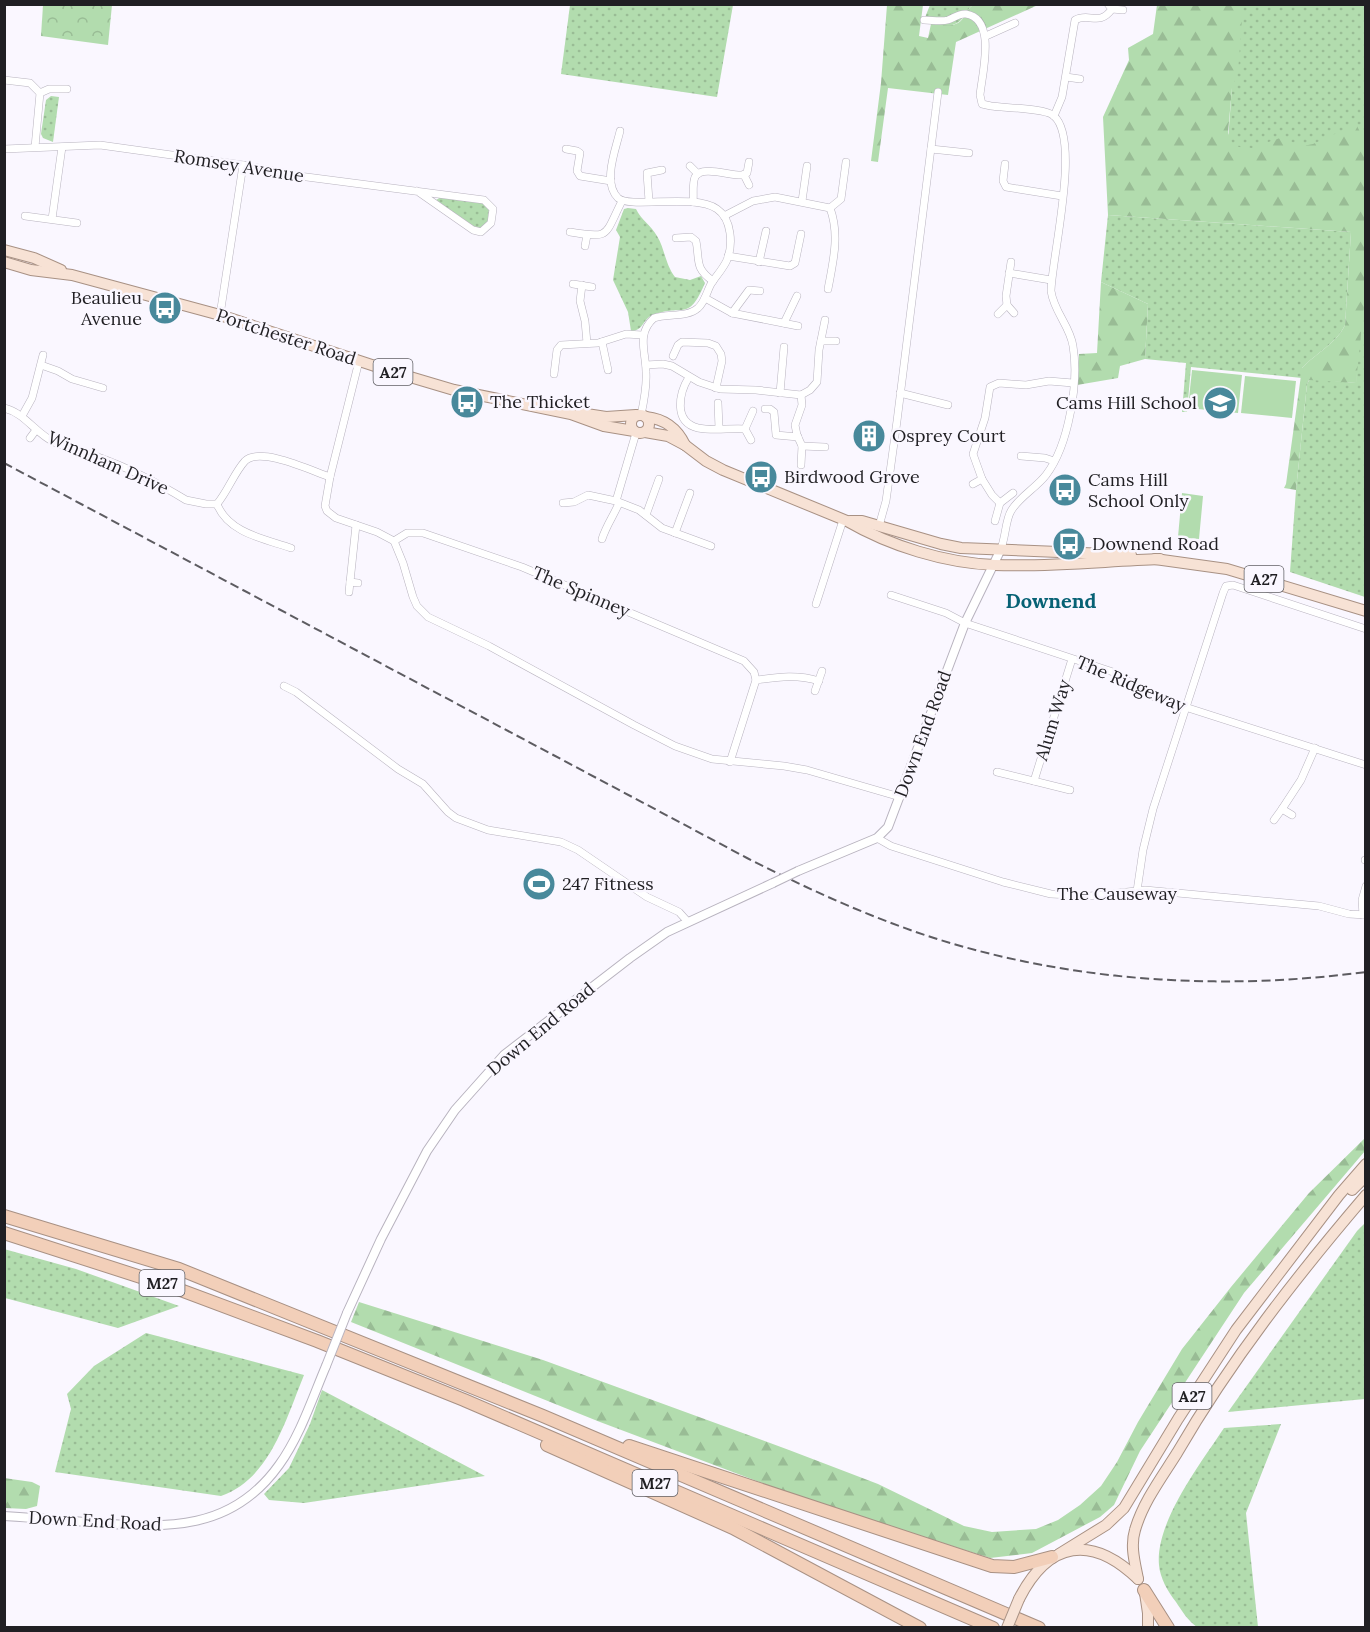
<svg xmlns="http://www.w3.org/2000/svg" width="1370" height="1632" viewBox="0 0 1370 1632" font-family="Lora,serif">
	<defs>
		<pattern id="grass-dots" width="8" height="8" patternUnits="userSpaceOnUse" patternTransform="scale(1.5)"><rect width="8" height="8" fill="#b2dcae"/><path d="M2 2h.1M6 6h.1" fill="none" stroke="#99bc95" stroke-width="1.8" stroke-linecap="round"/></pattern>
		<pattern id="forest-firs" width="22" height="20" patternUnits="userSpaceOnUse" patternTransform="scale(1.5)"><rect width="22" height="20" fill="#b2dcae"/><path d="M5 1l3.5 6h-7zM16 11l3.5 6h-7z" fill="#99bc95"/></pattern>
		<pattern id="park-crowns" width="20" height="18" patternUnits="userSpaceOnUse" patternTransform="scale(1.5)"><rect width="20" height="18" fill="#b2dcae"/><path d="M2 6a3 3 0 1 1 6 0M12 15a3 3 0 1 1 6 0" fill="none" stroke="#99bc95"/></pattern>
	</defs>
	<rect width="100%" height="100%" fill="#faf7ff"/>
	<g fill="url(#grass-dots)">
		<path d="M570 5H733L717 97 561 74Z"/>
		<path d="M930 5H973C967 9 966 15 961 20 952 29 935 27 924 20Z"/>
		<path d="M1238 5H1365V597L1290 572 1296 490 1307 384 1310 379H1313L1356 383 1359 233 1227 154Z"/>
		<path d="M51 96 59 97 53 142 43 138 41 134 46 100Z"/>
		<path d="M441 197 483 203 489 209 488 222 482 228H476L436 200Z"/>
		<path d="M628 208 636 209C641 220 651 225 657 236 665 249 665 264 675 277L690 280 701 276 705 283C688 323 684 303 653 315 642 319 644 331 631 331L628 312 613 280 620 237 616 230 624 209Z"/>
		<path d="M1108 215 1351 232 1345 325C1336 344 1316 353 1302 368V378L1191 367 1187 412H1182L1186 363 1145 359 1148 304 1101 282Z"/>
		<path d="M1365 1223V1399L1228 1412 1357 1231Z"/>
		<path d="M4 1249 76 1269 179 1306 118 1328 5 1298Z"/>
		<path d="M146 1333 304 1375C286 1419 270 1479 221 1496L55 1472 71 1409 67 1394 94 1366Z"/>
		<path d="M322 1390 485 1476 304 1503 269 1500 264 1494 289 1468 310 1424Z"/>
		<path d="M1281 1424 1246 1513 1258 1627H1197C1188 1621 1182 1611 1176 1602 1168 1592 1160 1578 1159 1565 1155 1522 1201 1463 1224 1428Z"/>
	</g>
	<g fill="url(#forest-firs)">
		<path d="M887 5H923L919 36 928 38 931 24C944 25 956 29 964 17 968 12 968 8 973 5H1038L956 42 948 95 888 88 878 162 871 161 881 83Z"/>
		<path d="M1157 5H1243L1238 72 1232 88 1228 133 1232 143 1239 147 1252 148 1280 138 1303 146 1313 144 1352 126H1357L1365 142 1366 286 1356 383 1309 380 1307 384 1296 490 1284 488 1286 484 1302 368C1316 353 1336 344 1345 325L1351 232 1108 215 1103 117 1129 60 1128 48 1153 34Z"/>
		<path d="M1101 282 1148 304 1145 359 1120 366 1118 378 1077 385 1079 354 1097 353Z"/>
		<path d="M1365 1138V1151L1244 1293 1140 1451 1114 1505 1100 1517 1032 1553 990 1558 807 1500 600 1422 351 1322 359 1302 543 1360 789 1450 878 1484 964 1526 992 1532 1036 1529 1058 1520 1080 1505 1101 1486 1117 1462 1138 1422 1182 1349 1231 1287 1309 1193Z"/>
		<path d="M4 1478 32 1482 40 1486 37 1506 26 1509 5 1508Z"/>
	</g>
	<path fill="url(#park-crowns)" d="M43 5H112L108 45 41 36Z"/>
	<g fill="#b2dcae">
		<path d="M1192 370 1242 375 1238 413 1188 408Z"/>
		<path d="M1245 376 1296 381 1292 418 1241 413Z"/>
		<path d="M1182 493 1203 496 1199 539 1178 537Z"/>
	</g>
	<g fill="none" stroke-linecap="round" stroke-linejoin="round">
		<g stroke="#b8b3bf" stroke-width="8">
			<g id="minor">
				<path d="M1108 4 1112 9 1123 10"/>
				<path d="M924 20C932 20 941 22 948 20 954 18 959 13 966 14 997 19 982 74 980 95L982 104 991 106C1004 108 1046 108 1054 116 1081 140 1052 256 1051 291 1054 312 1070 326 1073 346 1079 382 1069 445 1046 475 1036 488 1019 497 1011 511 1005 521 1006 538 1000 551"/>
				<path d="M986 36 1015 23"/>
				<path d="M1066 77 1080 79"/>
				<path d="M4 80 30 83 40 93 35 147"/>
				<path d="M40 93 49 89H67"/>
				<path d="M1054 116 1062 97 1075 20C1089 12 1099 27 1112 9"/>
				<path d="M620 131C616 149 602 182 618 198 630 209 694 193 717 209 732 219 733 245 727 260 723 269 716 276 711 284 707 291 705 302 698 308 687 318 667 313 654 318 636 334 646 352 646 372 647 386 644 401 641 415"/>
				<path d="M4 149 100 145 243 165 299 176 484 200 493 209 491 223 481 232 473 230 417 191"/>
				<path d="M566 149 577 151 580 153 577 171 580 176 611 181"/>
				<path d="M931 149 969 153"/>
				<path d="M1005 164 1003 181 1006 187 1062 196"/>
				<path d="M690 166 698 174"/>
				<path d="M744 175 749 185"/>
				<path d="M649 201 647 173 662 170"/>
				<path d="M802 201 807 166"/>
				<path d="M693 202C694 195 692 184 695 177 701 165 731 176 742 175L747 173 749 162"/>
				<path d="M25 216 77 223"/>
				<path d="M724 216 753 201 775 197 830 208 841 199 846 162"/>
				<path d="M52 219 62 147"/>
				<path d="M570 232C611 239 604 236 622 201"/>
				<path d="M676 238 691 237 696 241C700 260 694 268 713 281"/>
				<path d="M585 246 587 235"/>
				<path d="M728 256 790 266 795 263 801 234"/>
				<path d="M759 262 766 231"/>
				<path d="M1009 273 1051 280"/>
				<path d="M573 284 592 287"/>
				<path d="M582 285 580 301 585 321 587 343"/>
				<path d="M828 289C833 262 840 235 830 208"/>
				<path d="M705 298 732 313 798 326"/>
				<path d="M1007 305 1006 296 1011 262"/>
				<path d="M732 313 749 290 760 291"/>
				<path d="M998 314 1007 305 1014 313"/>
				<path d="M220 315 243 165"/>
				<path d="M784 323 797 296"/>
				<path d="M821 341H836"/>
				<path d="M602 342 608 370"/>
				<path d="M673 356 678 345 682 342 708 343 716 346 721 354 722 361 716 388"/>
				<path d="M359 361 330 477 325 506 327 511 336 518 377 532 394 541 403 563 413 597 417 606 428 617 489 646 634 725 675 746 712 759 784 766 807 770 900 797"/>
				<path d="M41 365 58 371 72 379 103 388"/>
				<path d="M646 365 663 364 672 366 699 382 720 389 756 390 801 395 810 390 817 382 819 350 825 320"/>
				<path d="M554 374 557 350 561 345 598 343 626 334 642 335"/>
				<path d="M689 377C679 393 673 422 698 428 712 431 730 428 745 429"/>
				<path d="M780 393 784 347"/>
				<path d="M900 393 948 405"/>
				<path d="M801 395 802 405 795 425 797 435 802 446 801 465"/>
				<path d="M718 403 719 428"/>
				<path d="M4 408C25 413 35 433 54 442 68 448 84 451 98 457 129 468 158 483 186 500L206 504H217C228 491 234 473 245 461 260 446 312 471 330 477"/>
				<path d="M765 409H770L774 412 776 435 798 437"/>
				<path d="M22 416 32 398 43 355"/>
				<path d="M636 433 616 501 639 510 662 528 711 546"/>
				<path d="M30 438 36 430"/>
				<path d="M751 440 745 429 753 411"/>
				<path d="M802 446 825 447"/>
				<path d="M1021 456 1045 458 1054 461"/>
				<path d="M973 484 982 479"/>
				<path d="M563 503 574 502 588 495 616 501"/>
				<path d="M1000 503 992 495 982 479 973 454 985 418 990 387 999 383 1026 385 1049 381 1073 383"/>
				<path d="M217 504C228 533 265 539 291 548"/>
				<path d="M646 515 659 479"/>
				<path d="M995 521 1000 503 1013 493"/>
				<path d="M356 525 350 582 358 583"/>
				<path d="M879 526 886 501 897 421 938 92"/>
				<path d="M675 533 690 493"/>
				<path d="M602 539C606 526 614 515 619 503"/>
				<path d="M394 541 407 533H423L522 567 744 661 754 672 756 680C778 677 797 674 819 681"/>
				<path d="M349 592 350 582"/>
				<path d="M891 595 946 613 965 623 1116 673 1147 694 1157 698 1366 765"/>
				<path d="M816 604 843 520"/>
				<path d="M284 686 296 692 398 769 423 784 448 812 456 818 488 830 561 842 578 850 647 897 679 912 688 922"/>
				<path d="M815 691 822 671"/>
				<path d="M730 762 756 680"/>
				<path d="M997 772 1070 790"/>
				<path d="M1034 781 1072 659"/>
				<path d="M1292 815 1282 809 1301 780 1315 748"/>
				<path d="M1274 820 1282 809"/>
				<path d="M877 838 891 846 1003 882 1051 894 1090 896 1145 890 1319 906 1349 914 1366 915"/>
				<path d="M1365 860H1366"/>
				<path d="M1137 891 1143 850 1153 809 1223 593 1226 586 1233 585 1366 629"/>
				<path d="M1363 915 1362 900 1366 886"/>
			</g>
		</g>
		<g stroke="#b8b3bf" stroke-width="10">
			<g id="tertiary">
				<path d="M798 871 877 838 888 827 965 623 1000 551"/>
				<path d="M347 1313 381 1239 427 1151 455 1110 504 1055 630 958 667 932 773 883"/>
				<path d="M4 1516C35 1518 66 1520 96 1523 168 1528 232 1531 279 1465 300 1436 312 1399 326 1366"/>
			</g>
		</g>
		<g stroke="#a89184" stroke-width="12">
			<g id="primary">
				<path d="M4 250 34 258 61 270"/>
				<path d="M4 262 31 270 72 275 220 315 390 371 454 390 571 414 604 426 634 431"/>
				<path d="M580 413 606 417 636 415"/>
				<circle cx="640" cy="424" r="9"/>
				<path d="M646 417C665 419 677 428 685 445"/>
				<path d="M645 432 668 436 685 445 706 461 723 470 847 521C890 546 945 563 995 565 1050 567 1105 561 1160 559"/>
				<path d="M850 521H862L941 544 961 548 1131 555"/>
				<path d="M1155 559 1227 569 1366 611"/>
				<path d="M1352 1190 1366 1176"/>
				<path d="M1059 1554 1106 1525 1124 1508 1178 1419 1236 1330 1339 1195 1366 1164"/>
				<path d="M1138 1579C1135 1563 1130 1546 1135 1530 1143 1502 1162 1477 1177 1453 1231 1360 1296 1277 1366 1195"/>
				<path d="M1145 1593 1148 1613V1628"/>
				<path d="M1019 1599C1049 1540 1092 1535 1138 1579"/>
			</g>
		</g>
		<g stroke="#a89184" stroke-width="14">
			<g id="motorway">
				<path d="M4 1216 179 1269 543 1416 1039 1628"/>
				<path d="M4 1233 175 1288 317 1341 464 1400 993 1628"/>
				<path d="M547 1445 733 1528 920 1628"/>
				<path d="M629 1446 992 1566 1014 1567 1052 1557"/>
				<path d="M1144 1590 1168 1628"/>
			</g>
		</g>
		<use href="#minor" stroke="#fff" stroke-width="7"/>
		<use href="#tertiary" stroke="#fff" stroke-width="8"/>
		<use href="#primary" stroke="#f7e2d5" stroke-width="10"/>
		<use href="#motorway" stroke="#f2cfb9" stroke-width="12"/>
		<path stroke="#5d5c61" stroke-width="2" stroke-dasharray="9 4.5" stroke-linecap="butt" d="M4 463 747 858C808 889 869 917 934 938 1073 982 1222 991 1366 972"/>
		<g stroke="#b8b3bf" stroke-width="10" stroke-linecap="butt">
			<g id="tertiary-bridge">
				<path d="M773 883 798 871"/>
				<path d="M326 1366 347 1313"/>
			</g>
		</g>
		<g stroke="#a89184" stroke-width="12" stroke-linecap="butt">
			<path id="primary-bridge" d="M1007 1628 1019 1599"/>
		</g>
		<use href="#tertiary-bridge" stroke="#fff" stroke-width="8"/>
		<use href="#primary-bridge" stroke="#f7e2d5" stroke-width="10"/>
	</g>
	<defs>
		<g id="bus-disc" transform="scale(1.725)"><circle r="9.5" fill="#48899b" stroke="#faf7ff"/><path d="M-5-6H5V4H4V6H2V4H-2V6H-4V4H-5ZM-3.5-4V0h7V-4ZM-3.5 1.2v1.5H-2V1.2ZM2 1.2v1.5H3.5V1.2Z" fill="#fff"/></g>
		<g id="school-disc" transform="scale(1.725)"><circle r="9.5" fill="#48899b" stroke="#faf7ff"/><path d="M0-5L7-2L0 1L-7-2ZM-4 1L0 2.5L4 1V4Q0 6-4 4Z" fill="#fff"/></g>
		<g id="building-disc" transform="scale(1.725)"><circle r="9.5" fill="#48899b" stroke="#faf7ff"/><path d="M-4-6H4V6H1V3H-1V6H-4ZM-2.5-4.3h1.7v1.8h-1.7ZM.8-4.3h1.7v1.8H.8ZM-2.5-1h1.7V.8h-1.7ZM.8-1h1.7V.8H.8Z" fill="#fff"/></g>
		<g id="stadium-disc" transform="scale(1.725)"><circle r="9.5" fill="#48899b" stroke="#faf7ff"/><path d="M0-5a6.5 5 0 1 0 0 10a6.5 5 0 1 0 0-10ZM-3.5-1.8h7v3.6h-7Z" fill="#fff"/></g>
	</defs>
	<g fill-rule="evenodd">
		<use href="#bus-disc" x="165" y="308"/>
		<use href="#bus-disc" x="467" y="402"/>
		<use href="#school-disc" x="1220" y="403"/>
		<use href="#building-disc" x="869" y="436"/>
		<use href="#bus-disc" x="761" y="477"/>
		<use href="#bus-disc" x="1065" y="490"/>
		<use href="#bus-disc" x="1069" y="544"/>
		<use href="#stadium-disc" x="539" y="884"/>
	</g>
	<g text-anchor="middle" stroke-width="5" stroke-linejoin="round" paint-order="stroke">
		<g fill="#faf7ff" stroke="#616065" stroke-width="1.5">
			<rect x="373.5" y="359" width="39" height="26" rx="4.5"/>
			<rect x="1244.5" y="566" width="39" height="26" rx="4.5"/>
			<rect x="139.5" y="1270" width="45" height="26" rx="4.5"/>
			<rect x="1172.5" y="1383" width="39" height="26" rx="4.5"/>
			<rect x="632.5" y="1470" width="45" height="26" rx="4.5"/>
		</g>
		<g font-size="16" font-weight="bold" fill="#201f23">
			<text x="393" y="378">A27</text>
			<text x="1264" y="585">A27</text>
			<text x="162" y="1289">M27</text>
			<text x="1192" y="1402">A27</text>
			<text x="655" y="1489">M27</text>
		</g>
		<g font-size="18" fill="#201f23" stroke="#faf7ff">
			<text transform="translate(239 166) rotate(9)" y="6">Romsey Avenue</text>
			<text transform="translate(286 337) rotate(18)" y="6">Portchester Road</text>
			<text transform="translate(108 463) rotate(24)" y="6">Winnham Drive</text>
			<text transform="translate(581 592) rotate(23)" y="6">The Spinney</text>
			<text transform="translate(1131 684) rotate(23)" y="6">The Ridgeway</text>
			<text transform="translate(1053 720) rotate(-73)" y="6">Alum Way</text>
			<text transform="translate(923 734) rotate(-70)" y="6">Down End Road</text>
			<text x="1117" y="900">The Causeway</text>
			<text transform="translate(541 1029) rotate(-40)" y="6">Down End Road</text>
			<text transform="translate(95 1521) rotate(3)" y="6">Down End Road</text>
		</g>
		<g font-size="18" fill="#201f23" stroke="#faf7ff" text-anchor="start">
			<text x="142" y="304" text-anchor="end">Beaulieu<tspan x="142" dy="21">Avenue</tspan></text>
			<text x="490" y="408">The Thicket</text>
			<text x="1197" y="409" text-anchor="end">Cams Hill School</text>
			<text x="892" y="442">Osprey Court</text>
			<text x="784" y="483">Birdwood Grove</text>
			<text x="1088" y="486">Cams Hill<tspan x="1088" dy="21">School Only</tspan></text>
			<text x="1092" y="550">Downend Road</text>
			<text x="562" y="890">247 Fitness</text>
		</g>
		<g font-size="20" font-weight="bold" fill="#076275" stroke="#faf7ff">
			<text x="1051" y="608">Downend</text>
		</g>
	</g>
	<rect width="1370" height="1632" fill="none" stroke="#201f23" stroke-width="12"/>
</svg>
